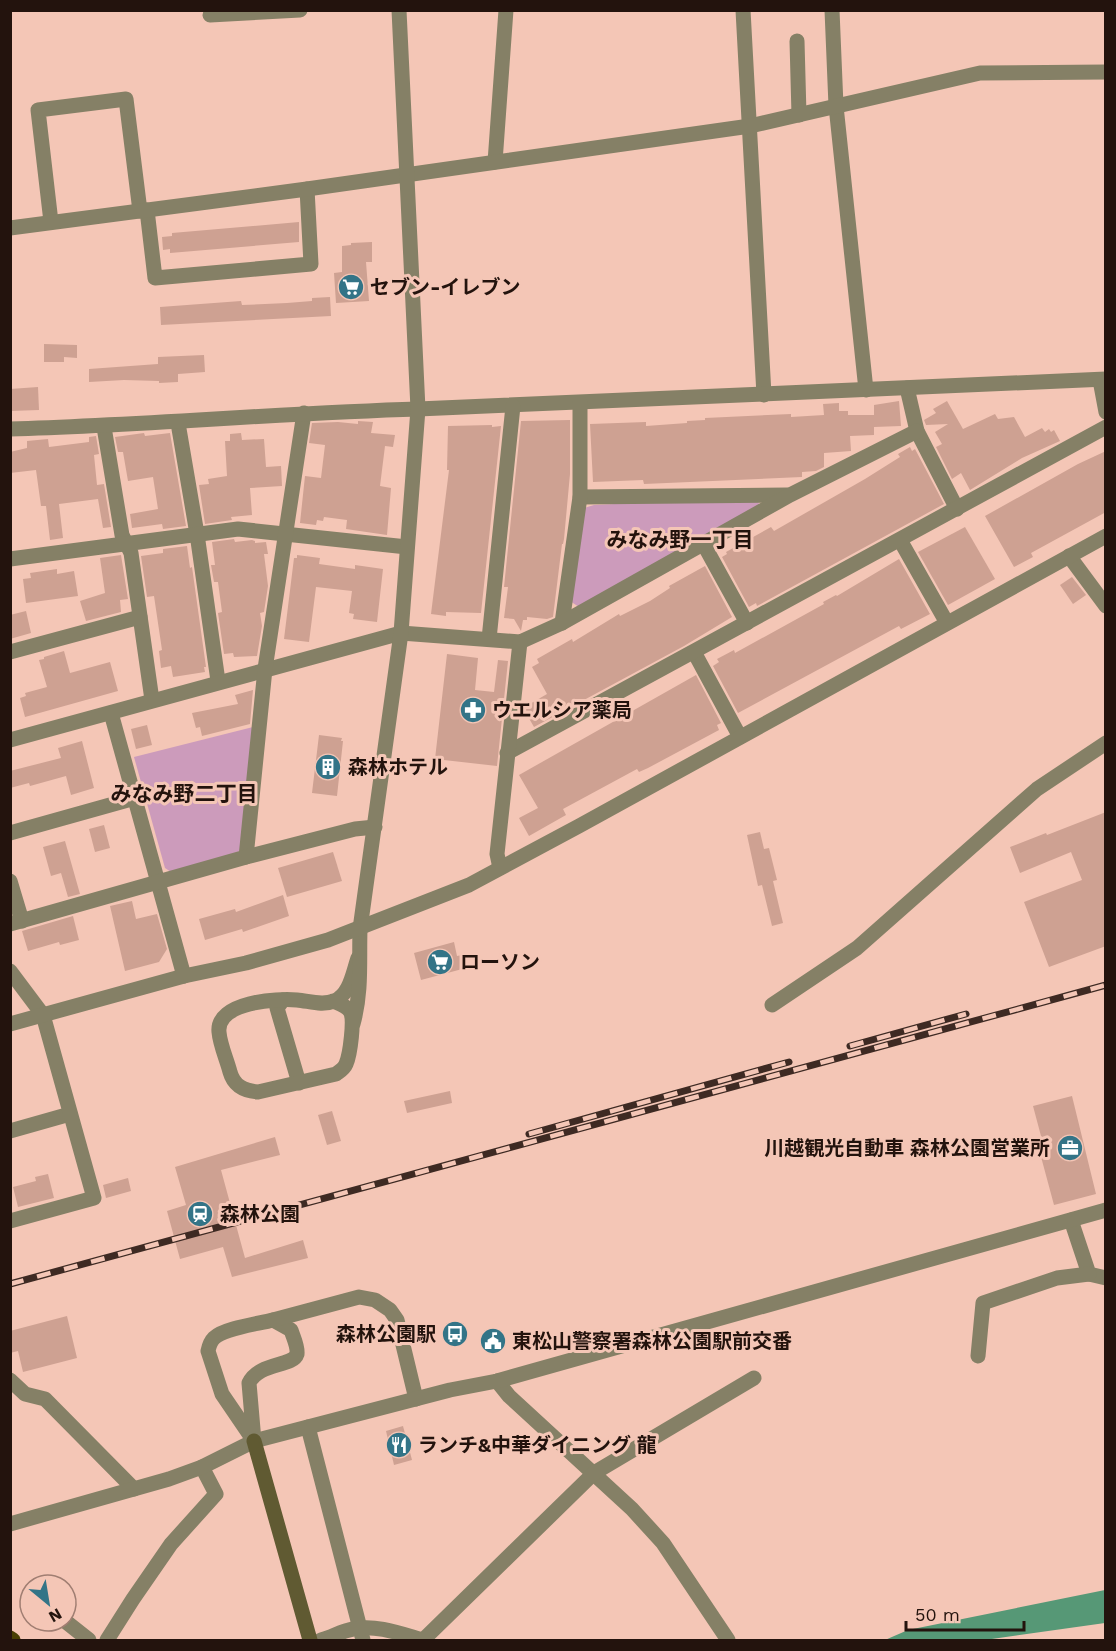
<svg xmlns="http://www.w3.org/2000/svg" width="1116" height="1651" viewBox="0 0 1116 1651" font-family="'Work Sans','Noto Sans JP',sans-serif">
	<rect width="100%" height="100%" fill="#f4c6b6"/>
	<g fill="#cc9bbb">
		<path d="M757 497 760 508 579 607 570 601 581 509 594 505Z"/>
		<path d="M257 726 242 847 237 854 171 872 165 868 134 757Z"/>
	</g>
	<path fill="#569876" d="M1105 1590V1623L985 1640H885L908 1630Z"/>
	<g fill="#cea192">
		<path d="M299 222V242L170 253V249L163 250 162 237 172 236V233Z"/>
		<path d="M372 242V262H366L369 301 336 303 334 273 342 272V246L351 245V243Z"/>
		<path d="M330 297 331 316 161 325 160 307 241 301 242 305 287 303 312 301V298Z"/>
		<path d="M44 344 77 345V358L64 357V362H44Z"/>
		<path d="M204 355 205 372 178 374V382L159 383V381L124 380 89 382V369L158 364V357Z"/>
		<path d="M38 387 39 410 10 411V389Z"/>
		<path d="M899 401 901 426 874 427V435L850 436 851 451 824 453V467L816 471 802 472V477L644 484 643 480 593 482 590 424 646 422V426L687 423V421L705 420V418L791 414V417L824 415 823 404 839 403V411H848V415H874V405Z"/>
		<path d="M947 401 963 429 995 414 998 419 1014 417 1025 437 1042 428 1045 432 1049 429 1051 432 1054 430 1060 441 1022 458 970 490 961 473 952 479 936 447 942 444 935 432 948 424 926 425 924 420 936 413 933 409Z"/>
		<path d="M570 420V474L564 539 563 544H562L553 617 547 619 527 617V620H523L521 631 514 619 504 618 508 587H504L521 421Z"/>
		<path d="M358 421 373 422 371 433 395 435 393 447 385 446 380 486 391 488 387 535 346 529 347 520 324 517 323 521 317 520 316 525 300 523 305 476 321 478 325 445 309 443 312 423 338 422 358 424Z"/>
		<path d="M492 425V427L501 426 481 613 446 612V616L431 614 449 470H447L448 426Z"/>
		<path d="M144 433 145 436 170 433 186 526 163 529 162 524 132 528 130 514 158 509 153 477 128 481 123 452H118L115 437Z"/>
		<path d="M241 433 242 440 264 439 266 467 281 466 282 486 250 488 252 515 231 517 232 520 205 524 199 485 209 484 208 479 227 476 225 441H230V434Z"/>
		<path d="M96 436 99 454 94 455 97 485 104 484 111 527 103 528 98 499 59 504 63 538 50 540 46 506H41L36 470 10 473V452L27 448V441L48 439 49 447 89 442V437Z"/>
		<path d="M910 447 912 451 915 449 944 504 757 606 756 603 749 607 722 557 727 554 726 552 771 527 774 531 865 479 900 457 898 454Z"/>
		<path d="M1106 451V512L1031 553 1033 557 1014 567 985 516 1078 464Z"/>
		<path d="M965 527 995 579 948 605 918 552Z"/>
		<path d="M234 539 235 542 252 540 255 541V543L266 542 268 554H264L268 586 264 612 260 613 262 626 257 656 234 657 233 653 224 654 218 613 222 612 218 582H214L211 565H215L212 542Z"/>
		<path d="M187 546 190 568 192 567 206 667H204L205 672 173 677 171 666 161 668 159 651 162 650 154 596 147 597 141 556 163 553V549Z"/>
		<path d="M121 555 128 599 120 600 121 612 86 621 80 601 105 593 100 558Z"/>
		<path d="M297 555 320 558 319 564 355 569V565L383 569 377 622 353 619 354 614 349 613 352 591 316 587 309 642 284 639 294 558H297Z"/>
		<path d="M899 559 930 614 901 629 899 626 738 713 713 666 719 662 717 659 734 650 735 653 824 604 823 602 836 595 837 596Z"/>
		<path d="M705 566 732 617 684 646 534 727 523 708 547 694 532 667 539 663 537 659 572 639 573 642 619 614 620 616 650 601 670 588 669 586Z"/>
		<path d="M57 569V574L74 571 78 596 26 603 23 579 31 578 30 573Z"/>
		<path d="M1072 577 1086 595 1073 604 1060 585Z"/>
		<path d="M26 611 31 633 10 639V615Z"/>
		<path d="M64 651 70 673 110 662 118 691 25 717 20 698 26 696 25 693 47 687 39 660 44 659V657Z"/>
		<path d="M447 654 478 658 475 690 494 692 498 660 508 661 497 766 435 759Z"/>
		<path d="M696 675 721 723 717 725 719 730 648 768 639 772 637 769 563 809 566 815 529 836 519 818 538 808 519 775Z"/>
		<path d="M253 690 250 724 202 736 200 727 196 728 192 713 238 704 235 695Z"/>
		<path d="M147 725 152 745 136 749 131 729Z"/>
		<path d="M319 735 342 738 341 741H343L337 796 312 793Z"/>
		<path d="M82 741 94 788 71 795 66 776 30 786 29 783 10 788V771L61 758 58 748Z"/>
		<path d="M1106 812V946L1049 967 1024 902 1082 880 1071 852 1020 873 1010 847 1046 833 1047 835Z"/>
		<path d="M104 825 110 848 95 852 89 829Z"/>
		<path d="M760 832 764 849 769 848 777 880 773 881 783 923 772 926 762 885 758 886 747 835Z"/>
		<path d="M65 841 80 894 68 897 61 873 51 876 43 847Z"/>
		<path d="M333 852 342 881 287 897 278 868Z"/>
		<path d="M283 895 289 916 243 932 242 929 205 940 199 919 235 909 236 912Z"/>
		<path d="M132 901 136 919 157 914 167 949 159 962 125 971 110 906Z"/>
		<path d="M73 916 79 940 60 945 59 942 28 951 22 931Z"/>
		<path d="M454 942 457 956 462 955 466 968 421 980 414 953Z"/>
		<path d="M450 1091 452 1103 407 1113 404 1101Z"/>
		<path d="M1072 1096 1096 1194 1054 1205 1040 1153 1045 1151 1033 1106Z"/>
		<path d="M332 1111 341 1141 327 1145 318 1115Z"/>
		<path d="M275 1137 280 1155 221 1170 245 1258 303 1240 308 1258 232 1277 223 1247 180 1259 167 1211 186 1205 175 1167Z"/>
		<path d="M48 1174 54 1198 18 1207 13 1187 36 1181 35 1177Z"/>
		<path d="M128 1178 131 1191 106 1198 103 1185Z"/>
		<path d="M67 1316 77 1358 23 1372 18 1351 10 1353V1331Z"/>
		<path d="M497 1329 502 1347 487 1351 483 1333Z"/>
		<path d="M403 1426 412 1460 394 1465 386 1431Z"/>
	</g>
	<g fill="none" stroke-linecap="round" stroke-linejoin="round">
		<g stroke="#858066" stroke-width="15">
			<path d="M743 10 764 395"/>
			<path d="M832 10 836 106 866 390"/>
			<path d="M210 15 300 10"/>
			<path d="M797 41 799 115"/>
			<path d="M495 162 506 10"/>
			<path d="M147 210 155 278 311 264 307 189"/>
			<path d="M51 222 38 110 126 99 140 211"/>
			<path d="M1100 380 1106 412"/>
			<path d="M907 388 917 431 957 509"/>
			<path d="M418 409 1106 379"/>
			<path d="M178 423 197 534 218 681"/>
			<path d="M104 427 122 535 131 553 152 700"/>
			<path d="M580 497 787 495"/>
			<path d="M900 540 947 623"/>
			<path d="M704 545 747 623"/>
			<path d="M1069 556 1106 606"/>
			<path d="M10 559 238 529 407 547"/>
			<path d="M562 623 580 497V403"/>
			<path d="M489 639 513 406"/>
			<path d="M10 652 140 617"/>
			<path d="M694 652 740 737"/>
			<path d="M111 713 184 976"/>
			<path d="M10 740 401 633 520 642 562 623 790 495 917 431"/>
			<path d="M507 753 1106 427"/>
			<path d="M10 833 135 798"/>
			<path d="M246 857 265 669 304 413"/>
			<path d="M500 868 497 854 520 642"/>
			<path d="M10 881 22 921"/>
			<path d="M10 924 246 857 355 829 375 827"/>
			<path d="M283 1000 277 1008 299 1083"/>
			<path d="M333 1001C340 1004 345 1005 350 1011 355 1019 350 1055 346 1064 344 1069 340 1071 336 1074L258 1092C244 1091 234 1086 230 1072 227 1060 220 1045 219 1032 216 1002 277 998 297 1000 309 1001 322 1006 334 1001 350 995 353 972 358 958"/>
			<path d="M772 1005 857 948 1037 789 1106 743"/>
			<path d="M353 1024C362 992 359 961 360 929"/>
			<path d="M10 1131 70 1114"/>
			<path d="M1071 1220 1089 1274 1106 1278"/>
			<path d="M10 1221 94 1198 43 1015"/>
			<path d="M273 1320 291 1330C293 1337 298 1346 297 1354 293 1367 259 1362 249 1383L254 1441 222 1394 208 1351C209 1346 210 1342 214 1338 225 1328 258 1324 273 1320Z"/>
			<path d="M978 1356 983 1303 1057 1278 1089 1274"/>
			<path d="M10 1380 25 1394 45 1399 134 1489"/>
			<path d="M497 1381 509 1396 632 1509 663 1543 728 1640"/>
			<path d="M308 1427 363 1640"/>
			<path d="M65 1621 89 1640"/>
			<path d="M107 1640 133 1599 171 1544 216 1494 202 1467"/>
			<path d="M321 1640C332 1637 342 1631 353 1629 376 1624 402 1634 423 1640"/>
			<path d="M423 1640 594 1473 754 1378"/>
		</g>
		<g stroke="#858066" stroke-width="15">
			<path d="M10 228 307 189 750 126 980 73 1106 72"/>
			<path d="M10 429C147 425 282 413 418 409"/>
			<path d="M360 929 401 633 418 409 399 10"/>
			<path d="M10 971 43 1015"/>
			<path d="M10 1024 184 976 246 963 328 940 469 885 579 826 1106 536"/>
			<path d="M273 1320 359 1297 375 1300 390 1310 397 1320 416 1399"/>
			<path d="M10 1524 169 1479 202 1467 254 1441 450 1390 497 1381 1106 1210"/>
		</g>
		<path stroke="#605a32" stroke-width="15" d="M254 1441 310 1640"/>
		<path stroke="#473e03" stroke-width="15" d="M10 1638 13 1640"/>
		<g stroke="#3e2a23" stroke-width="7">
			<g id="rail">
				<path d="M850 1046 966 1014"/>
				<path d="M529 1134 789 1062"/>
				<path d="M10 1284 1106 985"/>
			</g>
		</g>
		<use href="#rail" stroke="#f4c6b6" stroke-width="4.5" stroke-dasharray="14" stroke-linecap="butt"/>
	</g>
	<defs>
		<g id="supermarket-disc" transform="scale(1.35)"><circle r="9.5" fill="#337487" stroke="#f4c6b6"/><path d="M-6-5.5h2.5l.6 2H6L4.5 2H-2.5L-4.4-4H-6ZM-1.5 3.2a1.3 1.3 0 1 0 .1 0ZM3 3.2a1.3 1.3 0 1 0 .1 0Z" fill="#fff"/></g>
		<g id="pharmacy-disc" transform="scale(1.35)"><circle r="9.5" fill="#337487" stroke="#f4c6b6"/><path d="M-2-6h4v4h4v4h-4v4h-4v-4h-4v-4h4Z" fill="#fff"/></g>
		<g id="building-disc" transform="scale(1.35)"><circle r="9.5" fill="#337487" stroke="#f4c6b6"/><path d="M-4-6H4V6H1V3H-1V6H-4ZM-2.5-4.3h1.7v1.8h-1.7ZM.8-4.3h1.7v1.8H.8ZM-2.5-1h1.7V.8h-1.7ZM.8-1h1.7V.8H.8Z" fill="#fff"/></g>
		<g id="office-disc" transform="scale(1.35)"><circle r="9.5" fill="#337487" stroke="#f4c6b6"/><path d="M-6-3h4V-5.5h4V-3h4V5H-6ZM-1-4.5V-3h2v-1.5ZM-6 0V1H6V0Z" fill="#fff"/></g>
		<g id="station-disc" transform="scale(1.35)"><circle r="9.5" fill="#337487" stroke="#f4c6b6"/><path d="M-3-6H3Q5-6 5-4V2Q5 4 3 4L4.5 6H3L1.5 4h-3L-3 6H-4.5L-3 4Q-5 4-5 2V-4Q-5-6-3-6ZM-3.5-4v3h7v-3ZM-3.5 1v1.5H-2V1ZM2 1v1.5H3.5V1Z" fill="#fff"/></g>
		<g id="bus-disc" transform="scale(1.35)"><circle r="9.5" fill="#337487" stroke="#f4c6b6"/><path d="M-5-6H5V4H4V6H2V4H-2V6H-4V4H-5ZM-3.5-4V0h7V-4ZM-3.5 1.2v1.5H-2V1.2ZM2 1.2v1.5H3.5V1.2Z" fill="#fff"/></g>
		<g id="civic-disc" transform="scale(1.35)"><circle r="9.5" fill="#337487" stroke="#f4c6b6"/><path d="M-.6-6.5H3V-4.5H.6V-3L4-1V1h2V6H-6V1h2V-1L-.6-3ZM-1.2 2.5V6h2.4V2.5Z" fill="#fff"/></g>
		<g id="restaurant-disc" transform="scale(1.35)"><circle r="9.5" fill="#337487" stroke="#f4c6b6"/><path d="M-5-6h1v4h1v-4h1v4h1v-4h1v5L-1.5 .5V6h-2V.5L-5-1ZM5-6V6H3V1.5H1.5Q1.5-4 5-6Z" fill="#fff"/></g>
	</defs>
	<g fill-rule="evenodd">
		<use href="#supermarket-disc" x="351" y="287"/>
		<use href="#pharmacy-disc" x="473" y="710"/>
		<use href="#building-disc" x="328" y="767"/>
		<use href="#supermarket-disc" x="440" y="962"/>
		<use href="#office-disc" x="1070" y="1148"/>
		<use href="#station-disc" x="200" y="1214"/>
		<use href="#bus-disc" x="455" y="1334"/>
		<use href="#civic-disc" x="493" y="1341"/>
		<use href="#restaurant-disc" x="399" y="1445"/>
	</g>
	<g text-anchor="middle" stroke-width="6" stroke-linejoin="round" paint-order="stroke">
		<g font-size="20" font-weight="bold" fill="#23130d" stroke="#f4c6b6" text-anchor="start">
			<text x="370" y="294">セブン-イレブン</text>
			<text x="492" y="717">ウエルシア薬局</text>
			<text x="348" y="774">森林ホテル</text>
			<text x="460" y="969">ローソン</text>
			<text x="1050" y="1155" text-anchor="end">川越観光自動車 森林公園営業所</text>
			<text x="220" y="1221">森林公園</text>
			<text x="436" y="1341" text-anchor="end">森林公園駅</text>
			<text x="512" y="1348">東松山警察署森林公園駅前交番</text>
			<text x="418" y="1452">ランチ&amp;中華ダイニング 龍</text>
		</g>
		<g font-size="21" font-weight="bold" fill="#23130d" stroke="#f4c6b6">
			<text x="680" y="547">みなみ野一丁目</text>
			<text x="184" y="801">みなみ野二丁目</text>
		</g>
	</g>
	<rect width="1116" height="1651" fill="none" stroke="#23130d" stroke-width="24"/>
	<g transform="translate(48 1603) rotate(150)"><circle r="28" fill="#f4c6b6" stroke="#a07e72" stroke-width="1.5"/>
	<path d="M0-4.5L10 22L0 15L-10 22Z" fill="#337487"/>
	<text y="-9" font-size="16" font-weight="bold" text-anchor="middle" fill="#23130d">N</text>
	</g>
	<path d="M906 1621v9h118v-9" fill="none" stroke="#23130d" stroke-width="3"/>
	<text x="915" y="1621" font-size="18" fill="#23130d" stroke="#f4c6b6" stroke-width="4.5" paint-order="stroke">50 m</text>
</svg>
